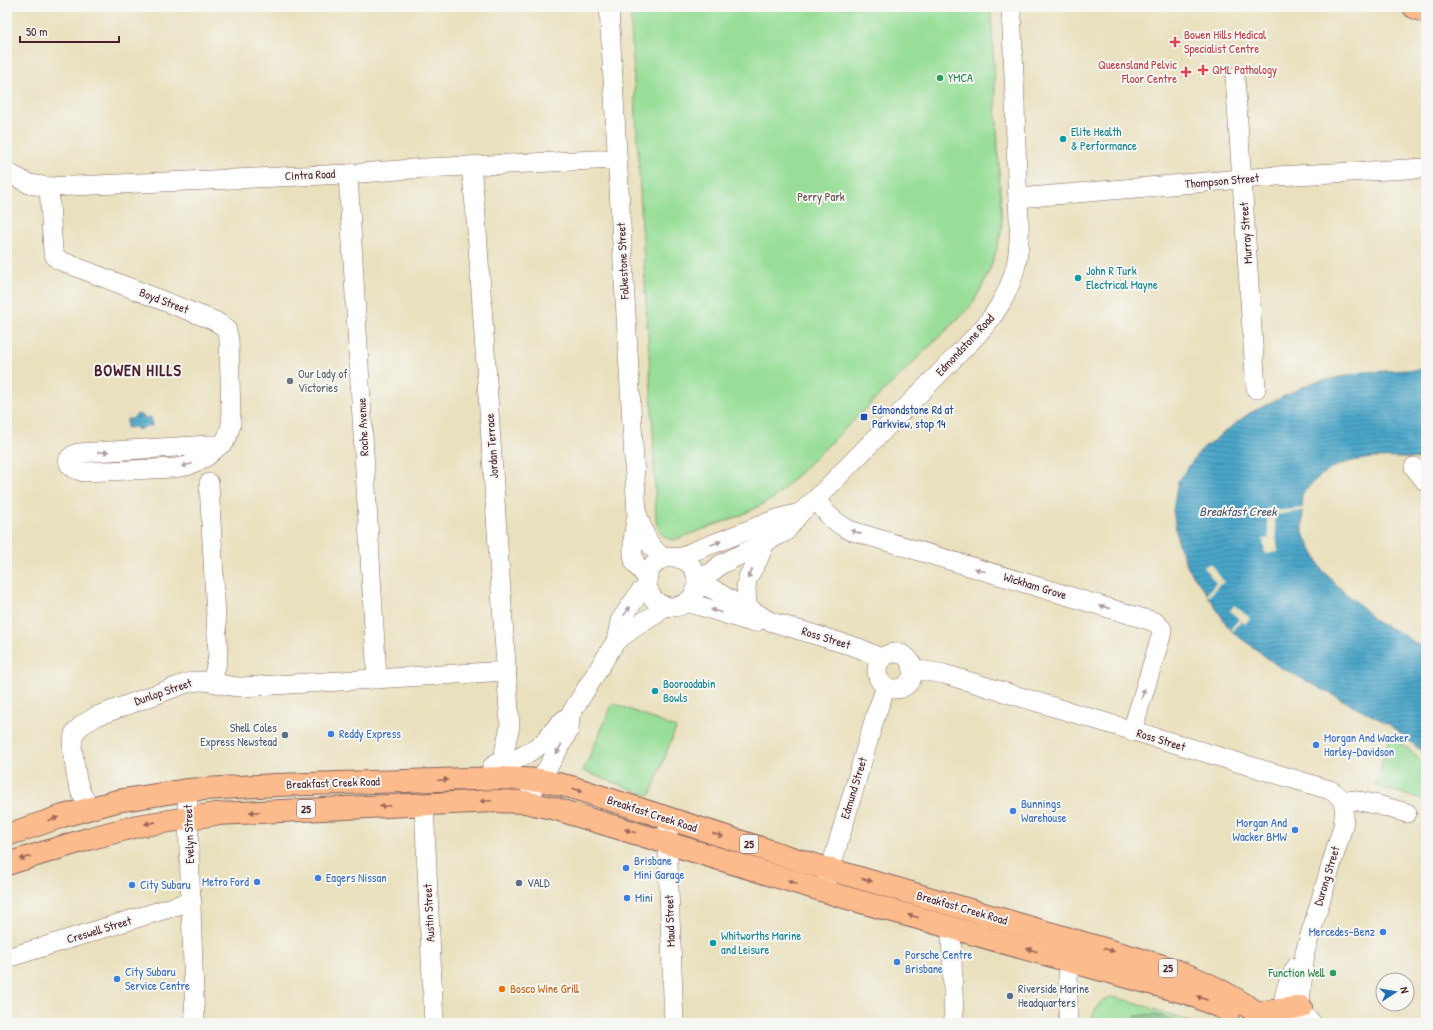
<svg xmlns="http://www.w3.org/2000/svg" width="1433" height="1030" viewBox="0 0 1433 1030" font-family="'Patrick Hand',sans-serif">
	<defs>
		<pattern id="forest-firs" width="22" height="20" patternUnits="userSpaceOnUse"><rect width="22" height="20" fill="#7abd80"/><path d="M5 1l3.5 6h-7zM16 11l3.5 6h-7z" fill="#669969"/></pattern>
		<pattern id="water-rules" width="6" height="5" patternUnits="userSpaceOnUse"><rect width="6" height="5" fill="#4aa5c8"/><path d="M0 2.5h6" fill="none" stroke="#4086a3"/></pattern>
	</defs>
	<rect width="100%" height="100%" fill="#f6f6f2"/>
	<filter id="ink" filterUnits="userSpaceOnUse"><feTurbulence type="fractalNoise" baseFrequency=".025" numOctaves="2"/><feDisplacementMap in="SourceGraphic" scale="8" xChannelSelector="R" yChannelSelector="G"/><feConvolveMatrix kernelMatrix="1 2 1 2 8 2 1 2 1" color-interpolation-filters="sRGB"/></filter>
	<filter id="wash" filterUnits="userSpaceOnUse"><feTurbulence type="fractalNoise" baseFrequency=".012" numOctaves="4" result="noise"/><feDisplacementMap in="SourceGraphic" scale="16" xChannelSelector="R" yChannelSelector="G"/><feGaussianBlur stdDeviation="0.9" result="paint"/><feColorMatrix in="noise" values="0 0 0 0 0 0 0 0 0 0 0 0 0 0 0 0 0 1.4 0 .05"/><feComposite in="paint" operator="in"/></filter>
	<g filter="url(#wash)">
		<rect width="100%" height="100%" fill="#e9e0bd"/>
		<g fill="#98de98" stroke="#717e62">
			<path d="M630 7H991L1002 229C996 255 985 287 969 308L774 498 742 515 674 540C661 538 660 532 656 521L653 430Z"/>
			<path d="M613 703 676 728 650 796 583 771Z"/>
			<path d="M1390 737 1407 748 1426 764V800L1375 786Z"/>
			<path d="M1111 997 1131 1001 1193 1023H1090C1093 1011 1099 1000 1111 997Z"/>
		</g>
		<path fill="url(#forest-firs)" stroke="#626e56" d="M1156 1014 1181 1023H1141L1134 1016Z"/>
		<g fill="url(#water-rules)" stroke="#4a627a">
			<path d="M1426 369V459C1392 458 1354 453 1324 473 1316 478 1309 487 1302 494L1303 533 1322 570 1345 593 1360 605 1376 622 1397 631 1426 650V755L1392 726 1278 666 1230 630 1209 597 1188 568 1178 544 1173 510 1178 481 1200 451 1248 414 1311 383 1364 372Z"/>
			<path d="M137 414 142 415 145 418 151 417 152 426 144 427 139 430 135 427 127 428V419H132Z"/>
		</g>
		<g fill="#e9e0bd">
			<path d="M1273 508V511L1303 508V511L1274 515 1278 552 1265 554 1263 539 1269 538 1266 509Z"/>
			<path d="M1210 563 1224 582 1218 586 1209 597 1207 594 1216 583 1204 567Z"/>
			<path d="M1234 605 1250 618 1245 624 1241 621 1232 632 1230 630 1239 619 1230 611Z"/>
		</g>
	</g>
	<g filter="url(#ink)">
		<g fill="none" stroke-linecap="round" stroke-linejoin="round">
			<g stroke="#82635e" stroke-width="20">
				<g id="minor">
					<path d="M609 7 637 515C635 526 630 552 635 563 638 568 644 573 647 578"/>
					<path d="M1235 77 1256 389"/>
					<path d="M471 166 476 216 510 726 502 762"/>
					<path d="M7 172 29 184 49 187 348 174 425 168 617 159"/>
					<path d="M348 174 377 679"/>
					<path d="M49 187 53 252 56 258 61 261 215 321 226 328 229 340 231 417V425L227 437 225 441 206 457 187 466 175 468 84 472 75 469 69 464C67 457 72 455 78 453L209 445H220"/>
					<path d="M1018 198 1277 176 1426 168"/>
					<path d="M1414 467 1426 482"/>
					<path d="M209 483 218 655 217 662 212 682"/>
					<path d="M816 499C826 514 833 521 849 530L1155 622 1162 629 1161 636 1132 731"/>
					<path d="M638 517C646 536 646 544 664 558"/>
					<circle cx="672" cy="582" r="25"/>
					<path d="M680 559 692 552 777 519 800 513"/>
					<path d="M697 578 711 573 720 565 785 532 800 513 816 499 974 338C994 317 1009 295 1016 265 1022 238 1018 208 1017 180 1016 123 1014 65 1011 7"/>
					<path d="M697 582 716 591 735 603 753 611 769 621 859 648 876 656 880 660"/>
					<path d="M687 602 751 622H756"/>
					<path d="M747 609 746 587 748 577 758 560 765 543"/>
					<path d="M616 641 641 623 656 614 664 606"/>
					<circle cx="895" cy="671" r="18"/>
					<path d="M913 669 944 674 1330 790C1347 799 1345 808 1343 826L1305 952 1300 1003 1304 1015 1312 1023"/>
					<path d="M492 767 498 762 517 759 533 750 543 743 558 725 570 715 616 641 620 621 640 592 648 588"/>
					<path d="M187 790 195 1023"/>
					<path d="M1343 800C1365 800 1385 807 1407 813"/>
					<path d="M525 802 547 769 569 730 570 715"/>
					<path d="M424 804 434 1023"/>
					<path d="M90 808 81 793 77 780 72 747 74 734 77 730 82 725 97 716 187 683C208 677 222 687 242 687L507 671"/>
					<path d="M668 819V863L674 1023"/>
					<path d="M826 884 876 714 886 687"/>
					<path d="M951 927 954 1023"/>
					<path d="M7 958 192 901"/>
					<path d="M1068 1023V978L1071 947"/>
					<path d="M1294 1023C1290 1017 1284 1007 1284 999 1285 990 1291 975 1296 967"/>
				</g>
			</g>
			<g stroke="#82635e" stroke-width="24">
				<g id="major">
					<path d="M7 835 63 816 117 801 187 790 276 785 501 778 540 780 571 787 801 861 1163 966C1201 979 1239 998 1271 1023"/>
					<path d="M7 864 88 839 137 826 216 814 495 801 525 802 556 809 844 897 1069 961 1190 994 1229 1011"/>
					<path d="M1258 1013 1301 1007"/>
				</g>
			</g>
			<g stroke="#82635e" stroke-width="24">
				<path id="highway" d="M1414 7 1426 12"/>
			</g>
			<use href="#minor" stroke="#fff" stroke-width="19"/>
			<use href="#major" stroke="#fbbb8d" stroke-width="22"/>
			<use href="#highway" stroke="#fbbb8d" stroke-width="22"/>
		</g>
		<defs><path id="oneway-solid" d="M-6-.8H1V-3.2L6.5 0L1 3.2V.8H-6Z"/></defs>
		<g fill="#ae9aa0">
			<use href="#oneway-solid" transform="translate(103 452) rotate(-3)"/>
			<use href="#oneway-solid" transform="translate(187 465) rotate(165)"/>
			<use href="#oneway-solid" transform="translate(856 532) rotate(-161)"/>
			<use href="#oneway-solid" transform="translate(716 543) rotate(-20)"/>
			<use href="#oneway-solid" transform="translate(980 570) rotate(-163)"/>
			<use href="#oneway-solid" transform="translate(750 574) rotate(116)"/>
			<use href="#oneway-solid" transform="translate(1105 607) rotate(-163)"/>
			<use href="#oneway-solid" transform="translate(627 611) rotate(-55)"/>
			<use href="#oneway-solid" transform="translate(716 611) rotate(-163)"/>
			<use href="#oneway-solid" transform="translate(1143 694) rotate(-73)"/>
			<use href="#oneway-solid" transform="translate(559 749) rotate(119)"/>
		</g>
		<g fill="#9a6557">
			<use href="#oneway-solid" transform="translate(443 780) rotate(-2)"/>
			<use href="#oneway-solid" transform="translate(578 790) rotate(18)"/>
			<use href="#oneway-solid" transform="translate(486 801) rotate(178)"/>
			<use href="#oneway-solid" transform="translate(385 806) rotate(177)"/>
			<use href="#oneway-solid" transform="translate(255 812) rotate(177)"/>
			<use href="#oneway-solid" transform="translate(53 819) rotate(-18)"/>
			<use href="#oneway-solid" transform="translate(150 823) rotate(169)"/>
			<use href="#oneway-solid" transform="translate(630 831) rotate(-163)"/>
			<use href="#oneway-solid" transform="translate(718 835) rotate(17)"/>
			<use href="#oneway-solid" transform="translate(25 858) rotate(163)"/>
			<use href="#oneway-solid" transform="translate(867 880) rotate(16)"/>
			<use href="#oneway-solid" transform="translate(793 882) rotate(-162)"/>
			<use href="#oneway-solid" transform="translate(913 916) rotate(-164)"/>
			<use href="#oneway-solid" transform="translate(1032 950) rotate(-164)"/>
			<use href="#oneway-solid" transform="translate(1109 950) rotate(17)"/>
			<use href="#oneway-solid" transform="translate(1202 998) rotate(-159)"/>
		</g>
	</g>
	<g fill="#e0444e" stroke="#f6f6f2" stroke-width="1.5">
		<path d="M1173 36h4v4h4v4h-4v4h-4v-4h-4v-4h4z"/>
		<path d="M1201 64h4v4h4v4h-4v4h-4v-4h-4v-4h4z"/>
		<path d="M1184 66h4v4h4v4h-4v4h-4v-4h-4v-4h4z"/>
	</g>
	<g fill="#2e9e5b" stroke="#f6f6f2" stroke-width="1.5">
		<circle cx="940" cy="78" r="4"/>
		<circle cx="1333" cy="973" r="4"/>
	</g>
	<g fill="#0f9aa8" stroke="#f6f6f2" stroke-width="1.5">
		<circle cx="1063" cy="139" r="4"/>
		<circle cx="1078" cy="278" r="4"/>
		<circle cx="655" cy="691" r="4"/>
		<circle cx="713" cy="943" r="4"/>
	</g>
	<circle fill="#6b7280" stroke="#f6f6f2" stroke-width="1.5" cx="290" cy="381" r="4"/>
	<rect fill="#1a4fb4" stroke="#f6f6f2" stroke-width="1.5" x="860" y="413" width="8" height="8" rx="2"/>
	<g fill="#3f7fe0" stroke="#f6f6f2" stroke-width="1.5">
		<circle cx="331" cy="734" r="4"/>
		<circle cx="1316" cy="745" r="4"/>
		<circle cx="1013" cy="811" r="4"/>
		<circle cx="1295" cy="830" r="4"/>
		<circle cx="626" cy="868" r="4"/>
		<circle cx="318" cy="878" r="4"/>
		<circle cx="257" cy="882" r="4"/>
		<circle cx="132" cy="885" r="4"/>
		<circle cx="627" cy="898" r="4"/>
		<circle cx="1383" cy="932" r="4"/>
		<circle cx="897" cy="962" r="4"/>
		<circle cx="117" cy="979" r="4"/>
	</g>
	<g fill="#5c6f8a" stroke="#f6f6f2" stroke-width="1.5">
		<circle cx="285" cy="735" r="4"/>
		<circle cx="519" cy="883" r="4"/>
		<circle cx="1010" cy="996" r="4"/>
	</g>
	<circle fill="#e8710a" stroke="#f6f6f2" stroke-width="1.5" cx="502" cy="989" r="4"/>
	<g text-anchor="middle" stroke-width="4" stroke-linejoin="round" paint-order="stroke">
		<g fill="#f6f6f2" stroke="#7e6067" stroke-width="1">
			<rect x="297" y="800" width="18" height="18" rx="3"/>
			<rect x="740" y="835" width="18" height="18" rx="3"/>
			<rect x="1159" y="959" width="18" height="18" rx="3"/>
		</g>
		<g font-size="11" font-weight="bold" fill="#4a1f2b">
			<text x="306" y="813">25</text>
			<text x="749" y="848">25</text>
			<text x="1168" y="972">25</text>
		</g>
		<g font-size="12" fill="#be3a42" stroke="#f6f6f2" text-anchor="start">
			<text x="1184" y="39">Bowen Hills Medical<tspan x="1184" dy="14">Specialist Centre</tspan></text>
			<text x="1177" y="69" text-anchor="end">Queensland Pelvic<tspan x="1177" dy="14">Floor Centre</tspan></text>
			<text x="1212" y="74">QML Pathology</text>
		</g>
		<g font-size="12" fill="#27864d" stroke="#f6f6f2" text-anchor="start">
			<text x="948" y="82">YMCA</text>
			<text x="1325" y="977" text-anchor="end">Function Well</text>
		</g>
		<g font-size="12" fill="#0d838f" stroke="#f6f6f2" text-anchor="start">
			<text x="1071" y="136">Elite Health<tspan x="1071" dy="14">&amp; Performance</tspan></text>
			<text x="1086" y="275">John R Turk<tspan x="1086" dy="14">Electrical Mayne</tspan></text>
			<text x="663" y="688">Booroodabin<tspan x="663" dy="14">Bowls</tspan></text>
			<text x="721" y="940">Whitworths Marine<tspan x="721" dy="14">and Leisure</tspan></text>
		</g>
		<g font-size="12" fill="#4a1f2b" stroke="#f6f6f2">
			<text transform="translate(310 175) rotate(-3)" y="4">Cintra Road</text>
			<text transform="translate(1222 181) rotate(-5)" y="4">Thompson Street</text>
			<text transform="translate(1246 233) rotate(-94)" y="4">Murray Street</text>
			<text transform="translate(623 261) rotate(-93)" y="4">Folkestone Street</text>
			<text transform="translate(164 301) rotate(21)" y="4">Boyd Street</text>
			<text transform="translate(965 345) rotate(-47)" y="4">Edmondstone Road</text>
			<text transform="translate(363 427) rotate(-93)" y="4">Roche Avenue</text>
			<text transform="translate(492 446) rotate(-94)" y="4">Jordan Terrace</text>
			<text transform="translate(1035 586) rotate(17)" y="4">Wickham Grove</text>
			<text transform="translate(826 638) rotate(17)" y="4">Ross Street</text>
			<text transform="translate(163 692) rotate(-19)" y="4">Dunlop Street</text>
			<text transform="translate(1161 740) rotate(17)" y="4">Ross Street</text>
			<text transform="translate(333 783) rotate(-2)" y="4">Breakfast Creek Road</text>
			<text transform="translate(854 788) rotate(-73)" y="4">Edmund Street</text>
			<text transform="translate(652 814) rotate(18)" y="4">Breakfast Creek Road</text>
			<text transform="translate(189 834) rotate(-92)" y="4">Evelyn Street</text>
			<text transform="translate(1327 876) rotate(-73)" y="4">Durong Street</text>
			<text transform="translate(962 908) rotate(16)" y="4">Breakfast Creek Road</text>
			<text transform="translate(429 913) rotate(-93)" y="4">Austin Street</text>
			<text transform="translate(670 921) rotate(-92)" y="4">Maud Street</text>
			<text transform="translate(99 930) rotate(-17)" y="4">Creswell Street</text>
		</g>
		<g font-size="12" fill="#5e4f46" stroke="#f6f6f2">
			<text x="821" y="201">Perry Park</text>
		</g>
		<g font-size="12" fill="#5b616d" stroke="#f6f6f2" text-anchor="start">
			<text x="298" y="378">Our Lady of<tspan x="298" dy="14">Victories</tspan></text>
		</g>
		<g font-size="12" fill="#164399" stroke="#f6f6f2" text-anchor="start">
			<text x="872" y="414">Edmondstone Rd at<tspan x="872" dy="14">Parkview, stop 14</tspan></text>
		</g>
		<g font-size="12" fill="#4e5e75" stroke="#f6f6f2" text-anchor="start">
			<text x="277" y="732" text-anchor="end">Shell Coles<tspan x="277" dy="14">Express Newstead</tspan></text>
			<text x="527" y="887">VALD</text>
			<text x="1018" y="993">Riverside Marine<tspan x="1018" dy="14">Headquarters</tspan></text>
		</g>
		<g font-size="12" fill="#366cbe" stroke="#f6f6f2" text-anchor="start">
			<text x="339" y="738">Reddy Express</text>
			<text x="1324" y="742">Morgan And Wacker<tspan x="1324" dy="14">Harley-Davidson</tspan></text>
			<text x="1021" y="808">Bunnings<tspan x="1021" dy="14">Warehouse</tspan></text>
			<text x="1287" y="827" text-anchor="end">Morgan And<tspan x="1287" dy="14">Wacker BMW</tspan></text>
			<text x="634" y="865">Brisbane<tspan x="634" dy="14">Mini Garage</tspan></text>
			<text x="326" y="882">Eagers Nissan</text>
			<text x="249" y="886" text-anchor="end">Metro Ford</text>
			<text x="140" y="889">City Subaru</text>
			<text x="635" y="902">Mini</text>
			<text x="1375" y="936" text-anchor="end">Mercedes-Benz</text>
			<text x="905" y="959">Porsche Centre<tspan x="905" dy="14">Brisbane</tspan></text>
			<text x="125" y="976">City Subaru<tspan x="125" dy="14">Service Centre</tspan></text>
		</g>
		<g font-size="12" fill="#c56008" stroke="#f6f6f2" text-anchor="start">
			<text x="510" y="993">Bosco Wine Grill</text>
		</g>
		<g font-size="13" font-style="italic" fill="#4a556a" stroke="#f6f6f2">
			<text x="1238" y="516">Breakfast Creek</text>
		</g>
		<g font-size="16" font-weight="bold" letter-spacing="1" fill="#4a1f2b" stroke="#f6f6f2">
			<text x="138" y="376">BOWEN HILLS</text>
		</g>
	</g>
	<rect width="1433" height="1030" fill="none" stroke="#f6f6f2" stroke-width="24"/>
	<g transform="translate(1395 992) rotate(78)"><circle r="19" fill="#f6f6f2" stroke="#b1a0a2"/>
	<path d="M0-3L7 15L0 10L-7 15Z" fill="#1f6fb2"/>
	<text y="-6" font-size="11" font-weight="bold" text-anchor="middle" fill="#4a1f2b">N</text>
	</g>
	<path d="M20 36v6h99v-6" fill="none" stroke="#4a1f2b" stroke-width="2"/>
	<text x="26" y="36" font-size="12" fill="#4a1f2b" stroke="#f6f6f2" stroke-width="3" paint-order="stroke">50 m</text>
</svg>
